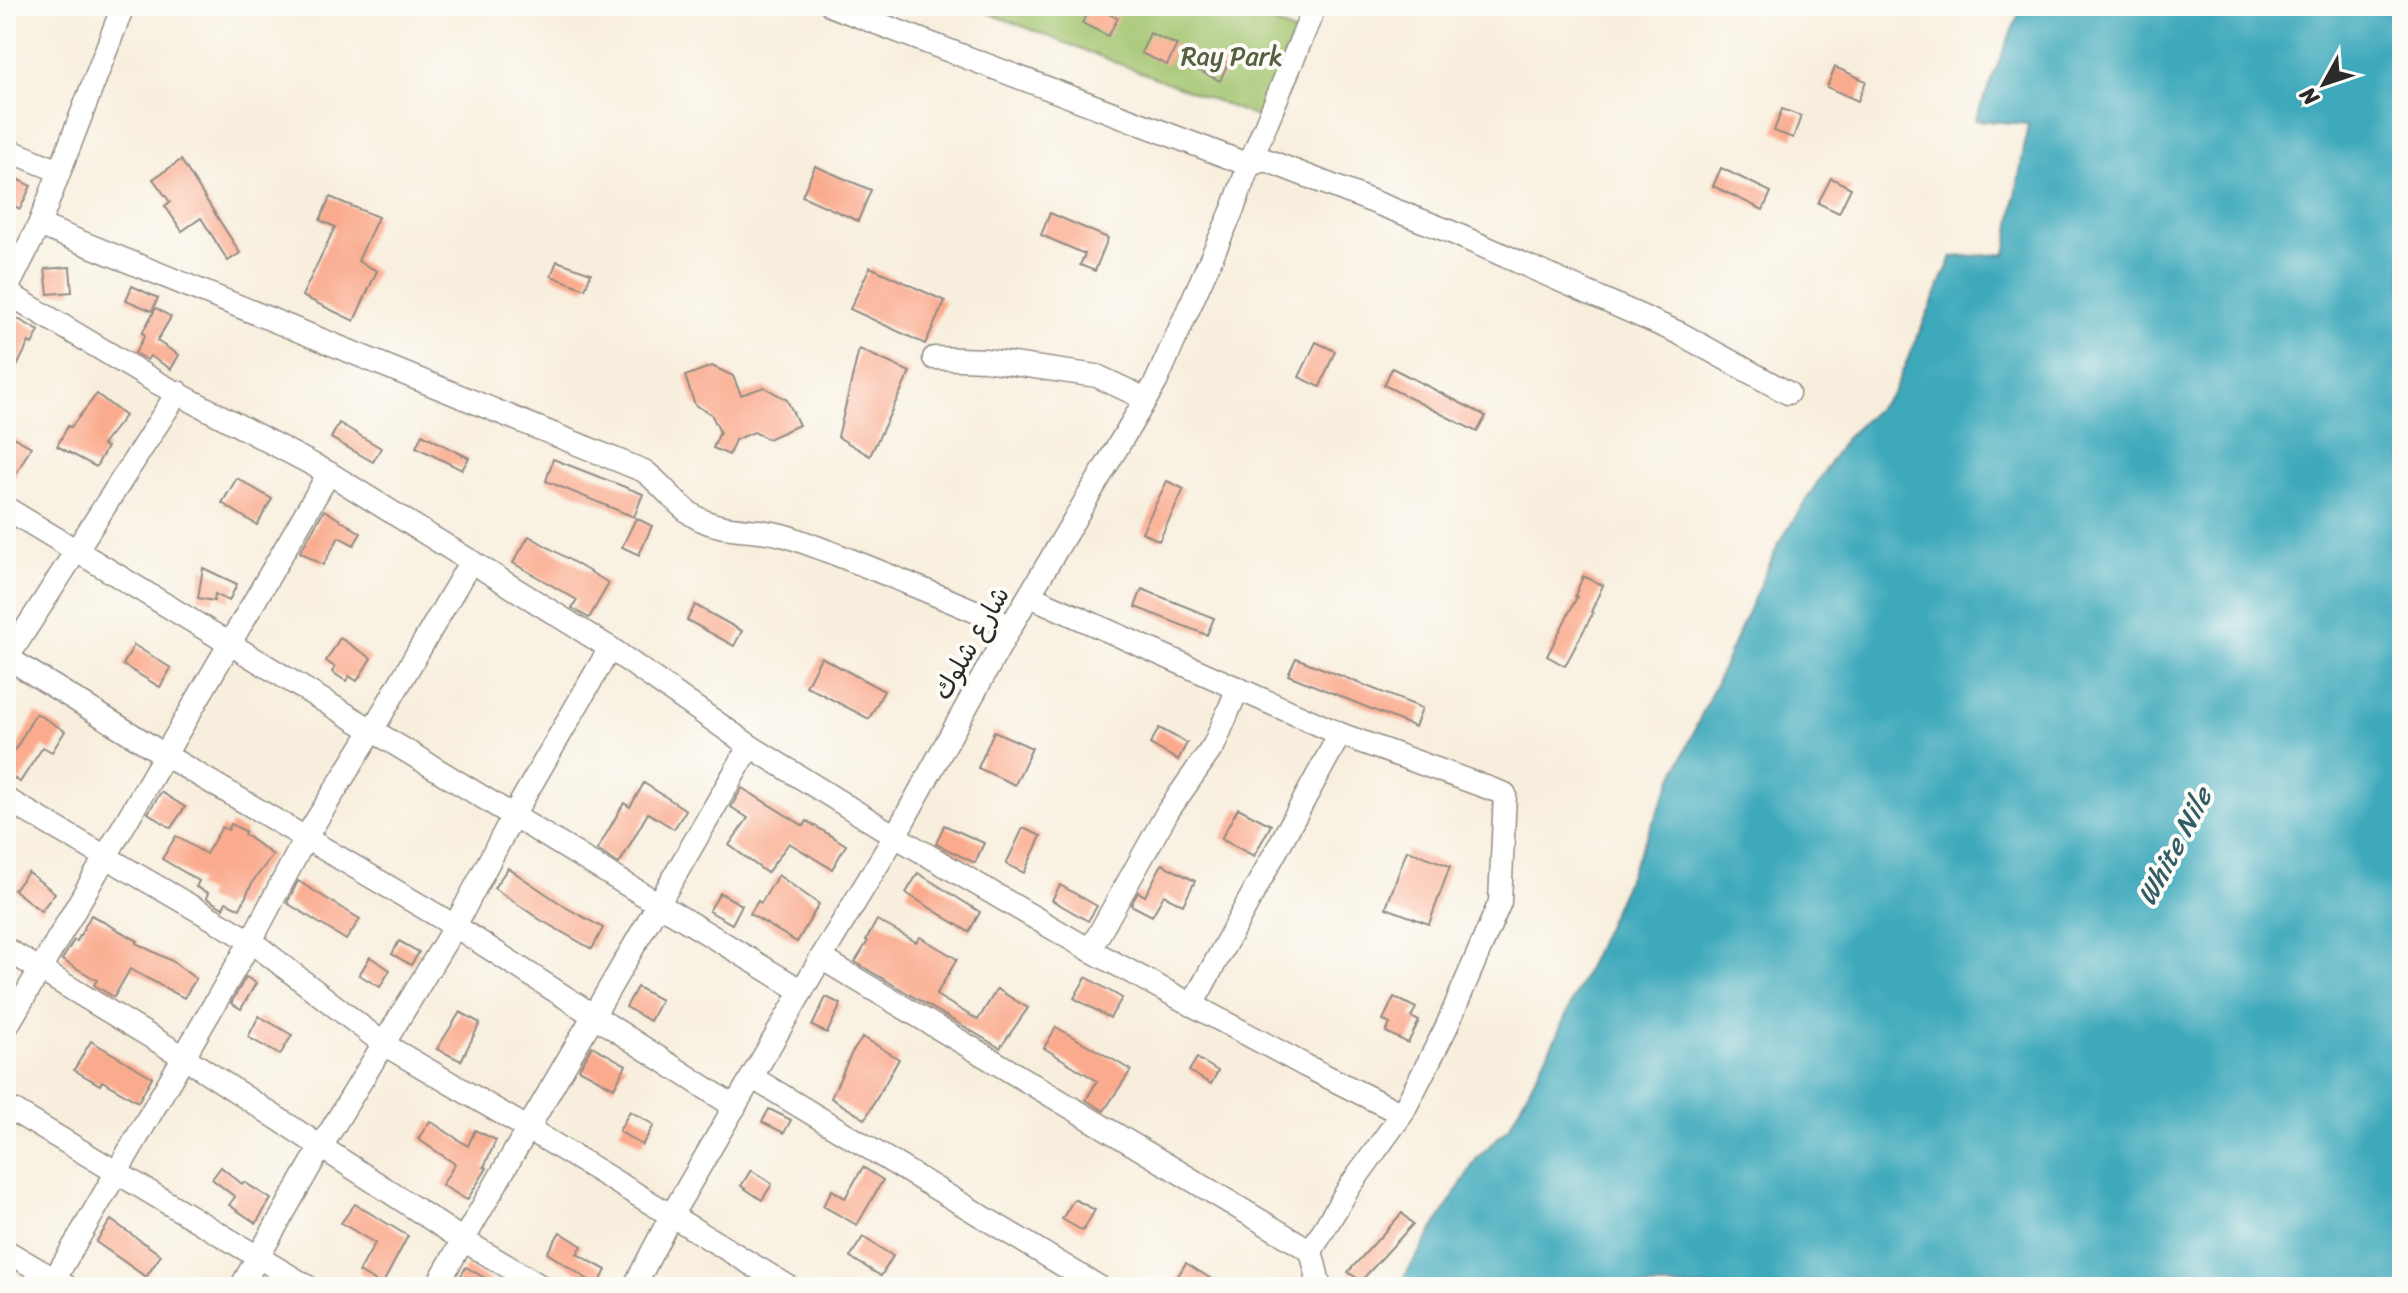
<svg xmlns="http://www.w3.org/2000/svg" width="2408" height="1293" viewBox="0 0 2408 1293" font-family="Sriracha,'Playpen Sans Arabic',sans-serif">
	<rect width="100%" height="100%" fill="#fdfcf7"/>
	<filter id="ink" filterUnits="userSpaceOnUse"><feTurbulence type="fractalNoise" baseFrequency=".0125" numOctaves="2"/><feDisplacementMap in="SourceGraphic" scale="16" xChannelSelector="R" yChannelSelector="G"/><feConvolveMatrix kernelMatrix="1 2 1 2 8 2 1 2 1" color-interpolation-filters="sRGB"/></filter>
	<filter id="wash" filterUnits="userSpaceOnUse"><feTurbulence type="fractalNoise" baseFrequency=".006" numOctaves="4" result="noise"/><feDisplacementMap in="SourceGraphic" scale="32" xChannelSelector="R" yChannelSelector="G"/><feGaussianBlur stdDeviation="1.8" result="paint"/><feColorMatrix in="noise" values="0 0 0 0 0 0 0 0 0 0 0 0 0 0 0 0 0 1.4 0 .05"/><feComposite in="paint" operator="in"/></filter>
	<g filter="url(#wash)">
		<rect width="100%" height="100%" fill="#f8eedd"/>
		<path fill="#a0c26b" stroke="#66764b" stroke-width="2" d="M970 6H1240L1295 33 1259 118Z"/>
		<path fill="#3ca9bb" stroke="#346a73" stroke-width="2" d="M2022 6H2402V1287H1398L1477 1158 1509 1127 1558 1033 1778 545 1844 440 1893 393 1952 257 2006 254 2028 124 1975 120Z"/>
		<g id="blocks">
			<g fill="#faab8e">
				<path d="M1091 6 1118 18 1108 36 1082 23Z"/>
				<path d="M1150 33 1177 45 1167 65 1141 53Z"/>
				<path d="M1206 53 1228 63 1220 81 1198 70Z"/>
				<path d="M1835 67 1866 81 1858 101 1827 87Z"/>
				<path d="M1782 109 1801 116 1793 138 1774 131Z"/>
				<path d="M181 160 240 253 228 261 201 218 182 231 165 206 170 202 153 179Z"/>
				<path d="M815 166 871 190 858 221 802 196Z"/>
				<path d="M1721 168 1771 192 1763 210 1713 186Z"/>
				<path d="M15 178 31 186 20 209 6 202Z"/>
				<path d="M1831 178 1851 188 1839 213 1818 203Z"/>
				<path d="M330 197 378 217 358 261 377 271 354 321 302 296 335 227 320 220Z"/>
				<path d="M1050 213 1108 238 1095 271 1080 265 1085 254 1041 235Z"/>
				<path d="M557 261 591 273 585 289 551 276Z"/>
				<path d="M70 267 72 292 48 294 45 269Z"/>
				<path d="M870 267 945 301 925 344 850 309Z"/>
				<path d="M132 286 158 298 152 311 126 300Z"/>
				<path d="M156 308 171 317 157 341 179 355 171 369 150 356 147 360 135 353 145 335 142 333Z"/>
				<path d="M18 319 39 331 32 344 29 342 6 389V350L14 334 11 332Z"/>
				<path d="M1316 342 1335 351 1320 387 1299 377Z"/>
				<path d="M859 349 910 372 870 456 838 437Z"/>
				<path d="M712 366 733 376 741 395 764 387 787 400 799 425 768 439 754 432 735 440 729 455 713 448 720 432 711 414 695 405 685 376Z"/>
				<path d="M1392 368 1486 416 1477 432 1384 385Z"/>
				<path d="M97 394 125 416 102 445 107 447 96 467 57 446 68 426 71 427Z"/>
				<path d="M339 423 381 448 373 462 331 438Z"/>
				<path d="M6 433 31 447 6 492Z"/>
				<path d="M422 434 469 458 462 470 416 447Z"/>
				<path d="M553 459 643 494 634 517 546 481Z"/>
				<path d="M237 478 272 499 257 525 222 503Z"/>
				<path d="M1167 481 1184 489 1159 541 1142 532Z"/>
				<path d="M324 510 361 533 354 545 339 537 323 565 300 552Z"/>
				<path d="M636 518 652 526 639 555 622 547Z"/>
				<path d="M529 536 609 583 589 618 572 608 577 600 513 563Z"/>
				<path d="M203 568 237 584 229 601 215 594 214 601 198 598Z"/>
				<path d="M1583 576 1603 585 1591 612 1593 613 1565 666 1547 656 1577 597 1575 596Z"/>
				<path d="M1142 589 1214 618 1207 635 1135 607Z"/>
				<path d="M695 605 742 631 734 646 687 620Z"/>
				<path d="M340 638 371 658 357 681 349 676 346 681 332 672 335 667 326 661Z"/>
				<path d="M134 645 171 668 160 687 123 665Z"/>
				<path d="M821 657 884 691 869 719 806 686Z"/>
				<path d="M1296 658 1422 708 1415 727 1288 675Z"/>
				<path d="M36 713 65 731 52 752 43 747 20 782 6 773V756L12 748 15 750Z"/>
				<path d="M1159 728 1187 743 1178 760 1150 744Z"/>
				<path d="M994 731 1032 748 1015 785 978 768Z"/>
				<path d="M644 783 686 810 674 829 648 813 619 864 597 850 624 803 630 807Z"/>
				<path d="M742 788 804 826 807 821 846 845 832 869 789 843 767 873 729 845 748 818 731 807Z"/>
				<path d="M161 792 185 807 171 828 148 813Z"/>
				<path d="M1238 808 1271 825 1254 856 1221 839Z"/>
				<path d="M231 824 245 831 244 834 273 855 253 881 240 909 226 902 223 908 206 898 208 893 196 887 199 881 162 859 176 836 206 854 222 827 228 830Z"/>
				<path d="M944 825 984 843 975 863 936 844Z"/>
				<path d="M1023 828 1041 836 1024 873 1006 864Z"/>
				<path d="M1407 850 1450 866 1429 924 1386 908Z"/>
				<path d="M1162 864 1195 881 1183 905 1164 895 1152 916 1131 905 1138 892 1145 896Z"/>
				<path d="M508 868 567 908 603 928 592 949 539 919 494 888Z"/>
				<path d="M28 872 55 893 41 911 14 890Z"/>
				<path d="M918 873 980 912 969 932 906 893Z"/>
				<path d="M778 875 819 904 797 942 750 914 758 901 761 903Z"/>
				<path d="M298 881 360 919 346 940 287 903Z"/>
				<path d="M1060 885 1097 906 1088 921 1052 900Z"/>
				<path d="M720 893 742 905 732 924 709 911Z"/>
				<path d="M91 915 138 941 136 943 172 961 196 979 184 998 130 969 114 997 94 985 97 980 62 960 74 940 77 941Z"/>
				<path d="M877 920 916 942 920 937 957 959 936 995 978 1020 997 989 1028 1008 1000 1048 855 962 868 941 866 940Z"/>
				<path d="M399 941 419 952 411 965 392 954Z"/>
				<path d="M370 957 390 970 380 987 359 975Z"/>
				<path d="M246 977 256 983 241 1009 231 1003Z"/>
				<path d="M1086 977 1122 998 1110 1018 1074 998Z"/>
				<path d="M637 987 661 1000 650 1021 626 1007Z"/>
				<path d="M826 997 841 1004 827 1033 812 1026Z"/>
				<path d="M1394 997 1416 1008 1411 1017 1419 1021 1408 1043 1386 1032 1390 1024 1383 1020Z"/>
				<path d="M460 1012 480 1023 461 1061 437 1049Z"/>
				<path d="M259 1016 292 1035 280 1055 248 1037Z"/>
				<path d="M1056 1027 1131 1070 1104 1111 1086 1100 1097 1081 1044 1048Z"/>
				<path d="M863 1037 899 1059 865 1119 831 1098 851 1054Z"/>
				<path d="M91 1041 152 1077 138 1102 102 1081 100 1085 74 1070Z"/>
				<path d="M592 1046 626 1065 614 1088 579 1069Z"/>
				<path d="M1197 1058 1218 1071 1211 1084 1189 1071Z"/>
				<path d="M769 1109 791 1120 784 1133 762 1122Z"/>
				<path d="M630 1111 654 1125 642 1145 619 1131Z"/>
				<path d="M430 1121 468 1146 475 1130 496 1140 484 1167 487 1168 467 1200 442 1185 455 1164 418 1139Z"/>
				<path d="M221 1167 242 1184 244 1182 271 1199 256 1223 229 1205 235 1197 212 1179Z"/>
				<path d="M863 1167 883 1180 857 1225 823 1206 832 1190 845 1198Z"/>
				<path d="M751 1170 772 1184 762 1200 741 1186Z"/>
				<path d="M1074 1199 1095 1210 1083 1231 1062 1219Z"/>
				<path d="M355 1204 408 1236 382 1285 359 1272 375 1243 341 1223Z"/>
				<path d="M1402 1213 1413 1224 1361 1281 1348 1272Z"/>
				<path d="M111 1220 161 1255 146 1277 96 1242Z"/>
				<path d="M560 1232 582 1246 577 1254 606 1270 598 1286 547 1253Z"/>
				<path d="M863 1237 893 1256 881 1276 850 1257Z"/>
				<path d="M1186 1263 1224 1287H1171Z"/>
				<path d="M466 1267 500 1287H454Z"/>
			</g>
		</g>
	</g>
	<g filter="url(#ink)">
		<use href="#blocks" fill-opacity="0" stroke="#928c84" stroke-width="2"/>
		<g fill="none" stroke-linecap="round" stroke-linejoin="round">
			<g stroke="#928c84" stroke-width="25">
				<g id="minor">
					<path d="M832 6 1249 165 1266 160 1451 232 1679 333 1788 393"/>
					<path d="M6 149 59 171"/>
					<path d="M39 225 644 471C662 484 675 504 694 516 723 534 758 526 789 537 864 563 937 596 1011 626"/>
					<path d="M6 291 39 225 123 6"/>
					<path d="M6 292 156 382 329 473 610 648 750 746 895 836 1090 950 1306 1066 1402 1114"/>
					<path d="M934 358 985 360 1097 376 1146 399"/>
					<path d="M6 508 802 991"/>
					<path d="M1030 596 1340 734 1505 794 1500 902 1446 1028 1402 1114 1350 1186 1311 1251 1318 1279 1313 1287"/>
					<path d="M6 657 165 755 455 926 735 1107"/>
					<path d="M6 660 178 392"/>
					<path d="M6 799 251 941 385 1045 529 1129 789 1287"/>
					<path d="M6 949 184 1057 463 1240 542 1287"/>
					<path d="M1090 950 1168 811 1214 745 1238 688"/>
					<path d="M821 958 1311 1251"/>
					<path d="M1192 1005 1340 734"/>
					<path d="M6 1028 329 473"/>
					<path d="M753 1078 1099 1287"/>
					<path d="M6 1106 308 1287"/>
					<path d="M6 1251 66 1286"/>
					<path d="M50 1287 251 941 306 837 373 729 471 561"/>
					<path d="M241 1287 321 1147 455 926 514 814 610 648"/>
					<path d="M436 1287 750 746"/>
					<path d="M634 1287 671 1216 821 958 895 836 1011 626 1156 382 1233 209 1249 165 1315 6"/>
				</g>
			</g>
			<use href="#minor" stroke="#fff" stroke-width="22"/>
		</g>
	</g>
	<g text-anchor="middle" stroke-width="8" stroke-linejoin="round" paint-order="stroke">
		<g font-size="26" fill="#546041" stroke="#fdfcf7">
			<text x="1232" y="65">Ray Park</text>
		</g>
		<g font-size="26" fill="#2b2b2b" stroke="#fdfcf7">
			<text transform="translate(971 643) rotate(-60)" y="9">شارع شلوك</text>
		</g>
		<g font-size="28" font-style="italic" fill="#325d65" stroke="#fdfcf7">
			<text transform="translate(2174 846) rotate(-62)" y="10">White Nile</text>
		</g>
	</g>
	<rect width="2408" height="1293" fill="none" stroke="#fdfcf7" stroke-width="32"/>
	<g transform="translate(2324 84) rotate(230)" stroke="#fdfcf7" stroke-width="6" paint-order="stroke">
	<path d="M0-6L14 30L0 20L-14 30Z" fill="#2b2b2b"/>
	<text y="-12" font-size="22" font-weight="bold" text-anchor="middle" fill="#2b2b2b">N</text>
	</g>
</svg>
